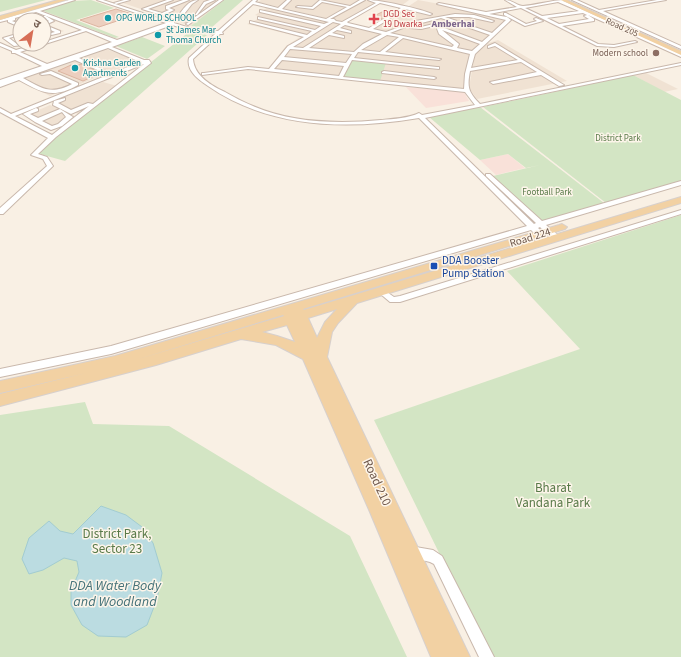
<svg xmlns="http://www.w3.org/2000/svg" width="681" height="657" viewBox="0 0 681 657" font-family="'Source Sans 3','Noto Sans Devanagari',sans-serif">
	<rect width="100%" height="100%" fill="#f9f0e4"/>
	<g fill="#f0e2d3">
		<path d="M132 0H224L191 26 123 3Z"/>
		<path d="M261 0H409L401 6 381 2 346 23 258 2Z"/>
		<path d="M418 0 483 12 480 14 507 19 471 52 374 29Z"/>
		<path d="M268 7 470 53 464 89 268 69 286 46 300 37 247 24 262 17 255 15Z"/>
		<path d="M33 12 57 21 48 25 64 31 44 38V20H20V26L6 20Z"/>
		<path d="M498 40 567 81 477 99 469 88 475 53 485 44Z"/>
		<path d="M106 49 138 61 50 96 19 80Z"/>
		<path d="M646 73 678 89 664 92 633 75Z"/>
		<path d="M103 82 117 86 78 114 54 101Z"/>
		<path d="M50 105 75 116 52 130 27 115Z"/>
	</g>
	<g fill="#f9e1d9">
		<path d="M406 87 464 92 469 101 426 108Z"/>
		<path d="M508 154 525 168 496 175 480 160Z"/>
	</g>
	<g fill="#d3e5c4">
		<path d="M0 0H46L0 12Z"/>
		<path d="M91 0 114 8 76 20 119 37 115 38 41 10 73 1Z"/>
		<path d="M224 0H243L211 28 191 26Z"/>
		<path d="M189 32 207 35 65 161 36 153Z"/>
		<path d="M142 37 165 46 147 59 116 46Z"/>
		<path d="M351 59 386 63 380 81 342 77Z"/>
		<path d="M633 75 681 100V181L606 203 483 107Z"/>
		<path d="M480 107 604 203 541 222 493 176 540 165 526 168 508 154 480 160 429 117Z"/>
		<path d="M681 215V657H490L374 420 580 349 507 271Z"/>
		<path d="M85 402 93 424 169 426 350 536 407 657H0V415Z"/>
	</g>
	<path fill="#bbdce1" stroke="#a2ccd1" d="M101 506 126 515 142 527 153 543 162 573 157 599 147 625 126 637 98 636 82 625 71 605V591L79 572 77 561 64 558 43 570 29 574 22 559 29 538 49 521 60 531 73 534Z"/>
	<g fill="#eccfbf" stroke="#ddb5a1">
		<path d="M116 9 135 15 99 27 80 20Z"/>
		<path d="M384 11 391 12 381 19 372 17Z"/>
		<path d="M81 64 99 72 94 76 83 81 58 71 71 65 74 67Z"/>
	</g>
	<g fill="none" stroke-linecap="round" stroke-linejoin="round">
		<g stroke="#c9b8ac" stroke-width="2">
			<g id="minor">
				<path d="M69 0H75L40 11 117 40 166 23 97 0H103L170 22 174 21V23L190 28 218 31 253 0H257L255 2 278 8 287 0H291L282 9 326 19 347 7 322 2 313 9 296 7 298 6 312 7 320 0 350 6 360 0H365L330 19H334L336 21 342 22 376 3 368 0C380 0 422 9 432 14L430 15 405 9 373 29 386 32 416 21 455 14 474 15 494 21 492 22 469 17H445L492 33 506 20 437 4 439 3 486 12 517 7 505 0C512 0 517 6 523 6 537 5 551 0 565 0L563 1 681 54V57L588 15 594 19V21L562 26 598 44 614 45 635 41 637 42 614 47 597 46 521 8 489 14 507 17 511 20 475 54 471 68 518 60 495 46 488 48V46L495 43 564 85 559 86 541 75 493 84 490 82 537 72 521 62 470 71C467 87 468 92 480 104L681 63V65L425 118 534 224 536 223 486 176V174H490L542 221 681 181V185L546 225 559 236V240H553L540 227 538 228 550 239V243H544L531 230 111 354 0 377V369L111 346 527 226 419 118C348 130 270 129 208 86 199 80 186 71 189 58L215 34 189 30 172 25 112 47 144 60H149L151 63 56 137 38 154 47 157 53 166 3 214H0V208L47 166 43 159 31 155 48 138 0 112V108L11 114 140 62 108 48 79 58 108 72 99 77 95 76 102 72 75 60 23 78C43 89 51 95 72 84L50 74 42 75 40 74 51 71 78 83V85C53 99 42 93 19 80L0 87V80L42 66 15 53H12V51L0 46V43L16 50 36 44H44V42L82 30 36 12 15 18V20L12 21 20 24V27L8 22V20L0 22V20ZM558 2 579 11 542 16 525 8ZM380 3 401 8 369 28 348 23 347 22ZM253 4 329 22 324 24 260 10V12L321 26 315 30 258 17V19L312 31 307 35 250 21V23L304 37 288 46 269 69 248 67 204 73H202V75L248 69 465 92 475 105 422 115 419 113C409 118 394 119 381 120 339 124 292 123 253 106 243 102 234 97 225 92 212 86 194 76 193 59L220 34H223L222 32ZM583 13 587 15 584 16 589 19 559 24 547 18ZM441 18 490 35 482 42 439 26H436L439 34 454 45 452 47 390 33 408 26 410 28 421 29 443 24 442 22 421 27 410 26ZM333 22 341 24 303 48 293 47ZM345 25 382 34 363 44 354 52 309 48 329 35 344 38V36L332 33 337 30 351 33V31L340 28ZM442 30 480 44 472 51 457 48 459 44ZM86 31 112 42 47 64 20 52ZM387 35 399 37 380 52 361 50ZM403 38 470 54 465 74 464 89 343 77 352 60 439 69V67H437L354 58 358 52 439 60 441 59 385 52ZM290 49 352 54 346 63 284 57ZM282 60 344 66 339 76 274 69ZM144 64 93 104 88 103 71 110 58 103 65 100V98L54 101 53 105 71 114 89 106 52 135 15 116Z"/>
				<path d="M124 0H130L116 4 114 3Z"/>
				<path d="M167 0H173L148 9 162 13 169 10 166 9V6L183 0H189L169 8 174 10 166 14 177 17C183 10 188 0 198 0L192 4 181 18 191 20 219 0H223L188 25 186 24 189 22 177 20 142 9Z"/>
				<path d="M210 0H215L206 4 197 15H195L204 2Z"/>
				<path d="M572 0H577L599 10 657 0H666L603 11 681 46V49Z"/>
				<path d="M504 13H506L526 24 537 21 534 19 536 18 543 21 525 26 504 15Z"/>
				<path d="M44 16H46L54 21 45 25 60 31V33L47 36V34L55 32 44 27V23L49 21 44 18Z"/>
				<path d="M20 33V35L9 38 17 44H23V45L14 46 3 38Z"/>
				<path d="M384 71 434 77 436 78 434 79 382 73V72Z"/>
				<path d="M36 108 38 109V111L30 114 38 118 60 109 73 117 62 126 51 130 35 122 23 114ZM62 112 66 117 58 124 52 126 42 121Z"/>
				<path d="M681 210V214L400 302H390L377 291 381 288 394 297 400 296Z"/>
				<path d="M410 546 433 550 442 556 494 657H479L434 564 430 562 406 556 404 552 406 548Z"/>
			</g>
		</g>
		<g stroke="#d7d0cd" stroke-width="2">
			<g id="major">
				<path d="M58 0H66L0 20V16Z"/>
				<path d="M561 0H567L681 51V55Z"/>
				<path d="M681 197V203L357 303 338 323 332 332 327 357 470 657H431L370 512 303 359 276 345 241 339 156 365 0 406V394L86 373 0 393V381L115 356 559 225 562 224 567 227 565 229 303 309 304 310ZM337 309 325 322 317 338 308 318ZM283 315 284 316 135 360ZM287 325 295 342 277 336 262 332Z"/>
			</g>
		</g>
		<use href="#minor" fill="#fff" fill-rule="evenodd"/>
		<use href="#major" fill="#f2d1a3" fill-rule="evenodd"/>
	</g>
	<g fill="#0f9aa8" stroke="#fdf5ea" stroke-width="1.5">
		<circle cx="108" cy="18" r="4"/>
		<circle cx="158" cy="35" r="4"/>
		<circle cx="75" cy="68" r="4"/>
	</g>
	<path fill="#e0444e" stroke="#fdf5ea" stroke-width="1.5" d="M372 13h4v4h4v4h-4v4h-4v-4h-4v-4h4z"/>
	<circle fill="#8d6e63" stroke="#fdf5ea" stroke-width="1.5" cx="656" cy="53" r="4"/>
	<rect fill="#1a4fb4" stroke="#fdf5ea" stroke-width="1.5" x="430" y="262" width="8" height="8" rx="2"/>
	<g text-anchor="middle" stroke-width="3" stroke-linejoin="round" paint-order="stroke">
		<g font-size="9" fill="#be3a42" stroke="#fdf5ea" text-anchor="start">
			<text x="383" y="17">DGD Sec<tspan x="383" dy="10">19 Dwarka</tspan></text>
		</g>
		<g font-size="9" fill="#0d838f" stroke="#fdf5ea" text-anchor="start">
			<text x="116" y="21">OPG WORLD SCHOOL</text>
			<text x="166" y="33">St James Mar<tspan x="166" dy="10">Thoma Church</tspan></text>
			<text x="83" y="66">Krishna Garden<tspan x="83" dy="10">Apartments</tspan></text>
		</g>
		<g font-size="9" fill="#6f584c" stroke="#fdf5ea">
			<text transform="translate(622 27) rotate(24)" y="3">Road 205</text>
		</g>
		<g font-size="9" fill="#785e54" stroke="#fdf5ea" text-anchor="end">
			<text x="648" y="56">Modern school</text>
		</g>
		<g font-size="9" fill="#597a49" stroke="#fdf5ea">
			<text x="618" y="141">District Park</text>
			<text x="547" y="195">Football Park</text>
		</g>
		<g font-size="10" font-weight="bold" fill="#7c658c" stroke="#fdf5ea">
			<text x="453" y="27">Amberhai</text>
		</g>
		<g font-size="11" fill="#6f584c" stroke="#fdf5ea">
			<text transform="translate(530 237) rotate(-17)" y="4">Road 224</text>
		</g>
		<g font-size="11" fill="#164399" stroke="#fdf5ea" text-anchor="start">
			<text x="442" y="264">DDA Booster<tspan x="442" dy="13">Pump Station</tspan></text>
		</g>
		<g font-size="13" fill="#6f584c" stroke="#fdf5ea">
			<text transform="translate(378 482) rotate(65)" y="5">Road 210</text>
		</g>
		<g font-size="13" fill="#597a49" stroke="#fdf5ea">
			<text x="553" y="492">Bharat<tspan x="553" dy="15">Vandana Park</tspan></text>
			<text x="117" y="538">District Park,<tspan x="117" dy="15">Sector 23</tspan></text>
		</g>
		<g font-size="14" font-style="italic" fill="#46737a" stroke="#fdf5ea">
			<text x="115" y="590">DDA Water Body<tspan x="115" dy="16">and Woodland</tspan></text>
		</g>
	</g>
	<g transform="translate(32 32) rotate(31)"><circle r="19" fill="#fdf5ea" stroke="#c4b6ab"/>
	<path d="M0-3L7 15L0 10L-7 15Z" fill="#d76e56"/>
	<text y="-6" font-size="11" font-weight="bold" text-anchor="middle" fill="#6f584c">उ</text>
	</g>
</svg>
